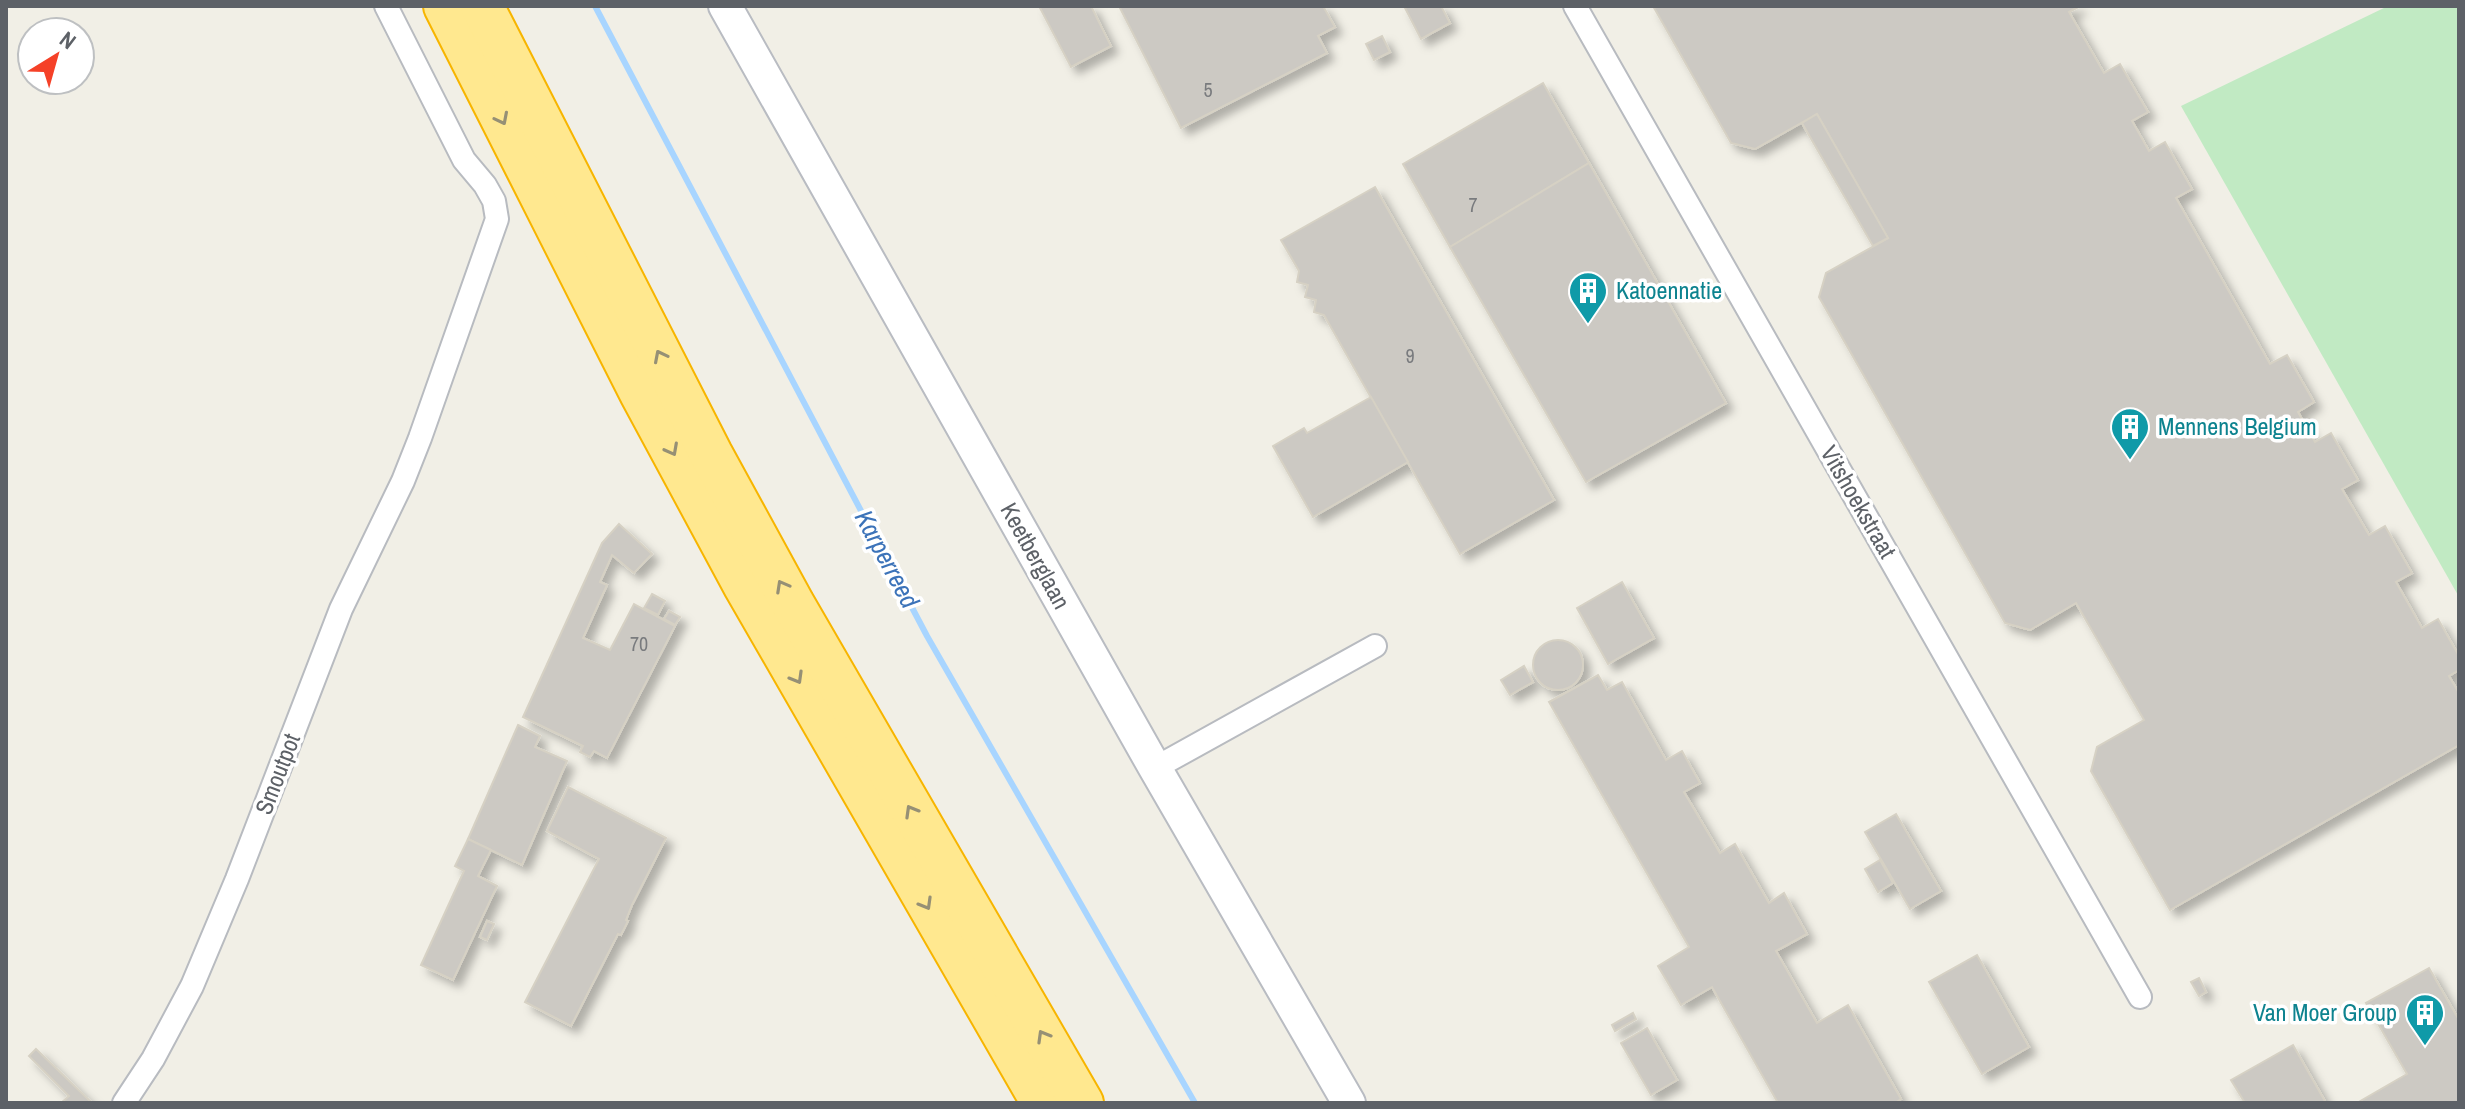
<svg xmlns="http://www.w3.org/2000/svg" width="2465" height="1109" viewBox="0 0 2465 1109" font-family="'Archivo Narrow',sans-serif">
	<defs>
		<filter id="shadow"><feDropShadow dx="7" dy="7" stdDeviation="4" flood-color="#0004"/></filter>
	</defs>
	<rect width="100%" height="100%" fill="#f1efe6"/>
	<path fill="#c1eac3" d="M2388 6H2459V597L2181 106Z"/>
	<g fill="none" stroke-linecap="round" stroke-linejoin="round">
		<path stroke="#a8d5ff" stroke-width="6" d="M595 6 927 636 1195 1103"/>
	</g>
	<g fill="#ccc9c3" stroke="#d6d1c4" stroke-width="2" filter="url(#shadow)">
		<path d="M1039 6H1091L1111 46 1071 67Z"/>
		<path d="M1119 6H1323L1335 27 1318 36 1327 53 1181 128Z"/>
		<path d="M1404 6H1441L1450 23 1421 39Z"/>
		<path d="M1653 6H2080L2069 12 2104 73 2120 64 2148 112 2132 121 2149 151 2165 142 2192 189 2176 198 2270 364 2287 355 2314 402 2298 412 2315 442 2331 433 2358 480 2342 489 2369 535 2385 526 2412 573 2396 582 2422 628 2438 619 2459 656V670L2449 676 2459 693V745L2170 910 2091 771 2097 747 2144 720 2076 603 2030 630 2005 623 1819 297 1826 273 1888 238 1817 114 1755 149 1731 143Z"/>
		<path d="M1382 36 1390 52 1374 60 1366 44Z"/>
		<path d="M1543 83 1589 163 1450 247 1403 164Z"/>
		<path d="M1817 114 1888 238 1873 246 1802 123Z"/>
		<path d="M1589 163 1726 403 1586 482 1450 247Z"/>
		<path d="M1375 187 1554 500 1460 554 1324 315 1314 312 1316 300 1305 297 1308 285 1297 282 1299 271 1281 240Z"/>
		<path d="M1371 397 1408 462 1313 517 1273 446 1304 428 1307 433Z"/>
		<path d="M619 524 652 554 634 573 612 555 600 582 607 585 583 638 610 650 634 604 675 626 607 758 594 751 590 757 580 752 583 746 523 717 602 543Z"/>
		<path d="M1622 582 1654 638 1608 664 1577 608Z"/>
		<path d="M652 594 665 601 658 615 644 608Z"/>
		<path d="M669 611 680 617 675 625 664 619Z"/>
		<circle cx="1558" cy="665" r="25"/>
		<path d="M1524 666 1533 682 1510 695 1501 680Z"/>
		<path d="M1598 675 1607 690 1622 682 1666 760 1682 751 1700 783 1684 792 1720 853 1735 844 1769 903 1784 893 1807 934 1776 951 1817 1023 1848 1005 1901 1099 1895 1103H1778L1712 987 1681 1005 1658 966 1689 947 1549 702Z"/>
		<path d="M518 725 540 736 535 747 567 761 522 865 468 839Z"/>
		<path d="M568 787 666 838 632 905 626 920 628 921 621 935 618 934 571 1026 525 1002 599 859 547 831Z"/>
		<path d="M1896 814 1941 891 1910 909 1865 832Z"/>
		<path d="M468 839 491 850 478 876 497 886 453 980 421 965 464 871 455 866Z"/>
		<path d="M1880 860 1893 883 1878 892 1865 869Z"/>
		<path d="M487 921 494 924 487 940 480 937Z"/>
		<path d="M1977 955 2029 1047 1982 1074 1929 982Z"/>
		<path d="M2429 968 2459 1020V1103H2357L2407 1074 2366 1003Z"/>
		<path d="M2199 978 2206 992 2199 996 2191 982Z"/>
		<path d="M1633 1013 1636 1019 1615 1031 1612 1025Z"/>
		<path d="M1647 1028 1677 1080 1651 1095 1621 1043Z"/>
		<path d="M2293 1045 2326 1103H2245L2231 1080Z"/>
		<path d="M36 1049 92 1103H61L69 1096 29 1056Z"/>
	</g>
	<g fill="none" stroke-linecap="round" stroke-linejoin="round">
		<g stroke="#b8bbc0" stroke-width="26">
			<g id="minor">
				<path d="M1575 6 2140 997"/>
				<path d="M1155 768 1375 646"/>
				<path d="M124 1103 153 1059 192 986 237 879 341 609 403 481 420 438 497 219 494 201 485 185 464 160 386 6"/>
			</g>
		</g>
		<g stroke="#b9bcc2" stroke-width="36">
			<path id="secondary" d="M725 6 1155 768 1349 1103"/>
		</g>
		<g stroke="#f7b500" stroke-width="46">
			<g id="motorway">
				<path d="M445 6 641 393 745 586 1043 1103"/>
				<path d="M482 6 711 454 793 604 1082 1103"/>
			</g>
		</g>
		<use href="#minor" stroke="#fff" stroke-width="22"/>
		<use href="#secondary" stroke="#fff" stroke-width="32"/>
		<use href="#motorway" stroke="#ffe88f" stroke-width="42"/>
	</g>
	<defs><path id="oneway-chevron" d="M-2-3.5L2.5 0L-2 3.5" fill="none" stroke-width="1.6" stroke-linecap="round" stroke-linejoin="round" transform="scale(2)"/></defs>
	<g stroke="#969075">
		<use href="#oneway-chevron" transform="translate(502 119) rotate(63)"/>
		<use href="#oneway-chevron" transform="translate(660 356) rotate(-117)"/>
		<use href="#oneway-chevron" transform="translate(672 450) rotate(62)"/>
		<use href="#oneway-chevron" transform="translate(782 586) rotate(-119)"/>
		<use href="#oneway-chevron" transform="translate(797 678) rotate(60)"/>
		<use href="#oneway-chevron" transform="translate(911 811) rotate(-120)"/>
		<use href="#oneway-chevron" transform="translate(926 904) rotate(60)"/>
		<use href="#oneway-chevron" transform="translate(1043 1036) rotate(-120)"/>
	</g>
	<defs>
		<g id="building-pin" transform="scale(2)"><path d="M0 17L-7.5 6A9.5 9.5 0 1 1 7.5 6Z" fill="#0f9aa8" stroke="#fff"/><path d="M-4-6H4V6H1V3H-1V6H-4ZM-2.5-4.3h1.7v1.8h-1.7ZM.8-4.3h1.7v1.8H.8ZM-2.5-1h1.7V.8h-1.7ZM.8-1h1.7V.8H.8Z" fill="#fff"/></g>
	</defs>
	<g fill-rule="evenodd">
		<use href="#building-pin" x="1588" y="291"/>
		<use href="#building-pin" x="2130" y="427"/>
		<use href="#building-pin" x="2425" y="1013"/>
	</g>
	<g text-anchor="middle" stroke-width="7" stroke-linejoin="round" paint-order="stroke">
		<g font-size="20" fill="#797b7e">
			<text x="1208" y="97">5</text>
			<text x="1473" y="212">7</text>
			<text x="1410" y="363">9</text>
			<text x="639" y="651">70</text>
		</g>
		<g font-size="24" fill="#0d838f" stroke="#fff" text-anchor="start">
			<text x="1616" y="299">Katoennatie</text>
			<text x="2158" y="435">Mennens Belgium</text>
			<text x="2397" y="1021" text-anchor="end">Van Moer Group</text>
		</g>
		<g font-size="24" fill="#5d6167" stroke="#fff">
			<text transform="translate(1858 502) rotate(60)" y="8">Vitshoekstraat</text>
			<text transform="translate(1035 556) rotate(61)" y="8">Keetberglaan</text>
			<text transform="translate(278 774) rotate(-69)" y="8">Smoutpot</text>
		</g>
		<g font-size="26" font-style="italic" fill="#3c73b9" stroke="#fff">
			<text transform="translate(887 559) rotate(62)" y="9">Karperreed</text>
		</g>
	</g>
	<rect width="2465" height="1109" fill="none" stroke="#5d6167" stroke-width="16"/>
	<g transform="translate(56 56) rotate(37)"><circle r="38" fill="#ffffff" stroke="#bec0c2" stroke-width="2"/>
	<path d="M0-6L14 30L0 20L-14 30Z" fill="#f54128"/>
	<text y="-12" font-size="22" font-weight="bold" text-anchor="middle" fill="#5d6167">N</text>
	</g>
</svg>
